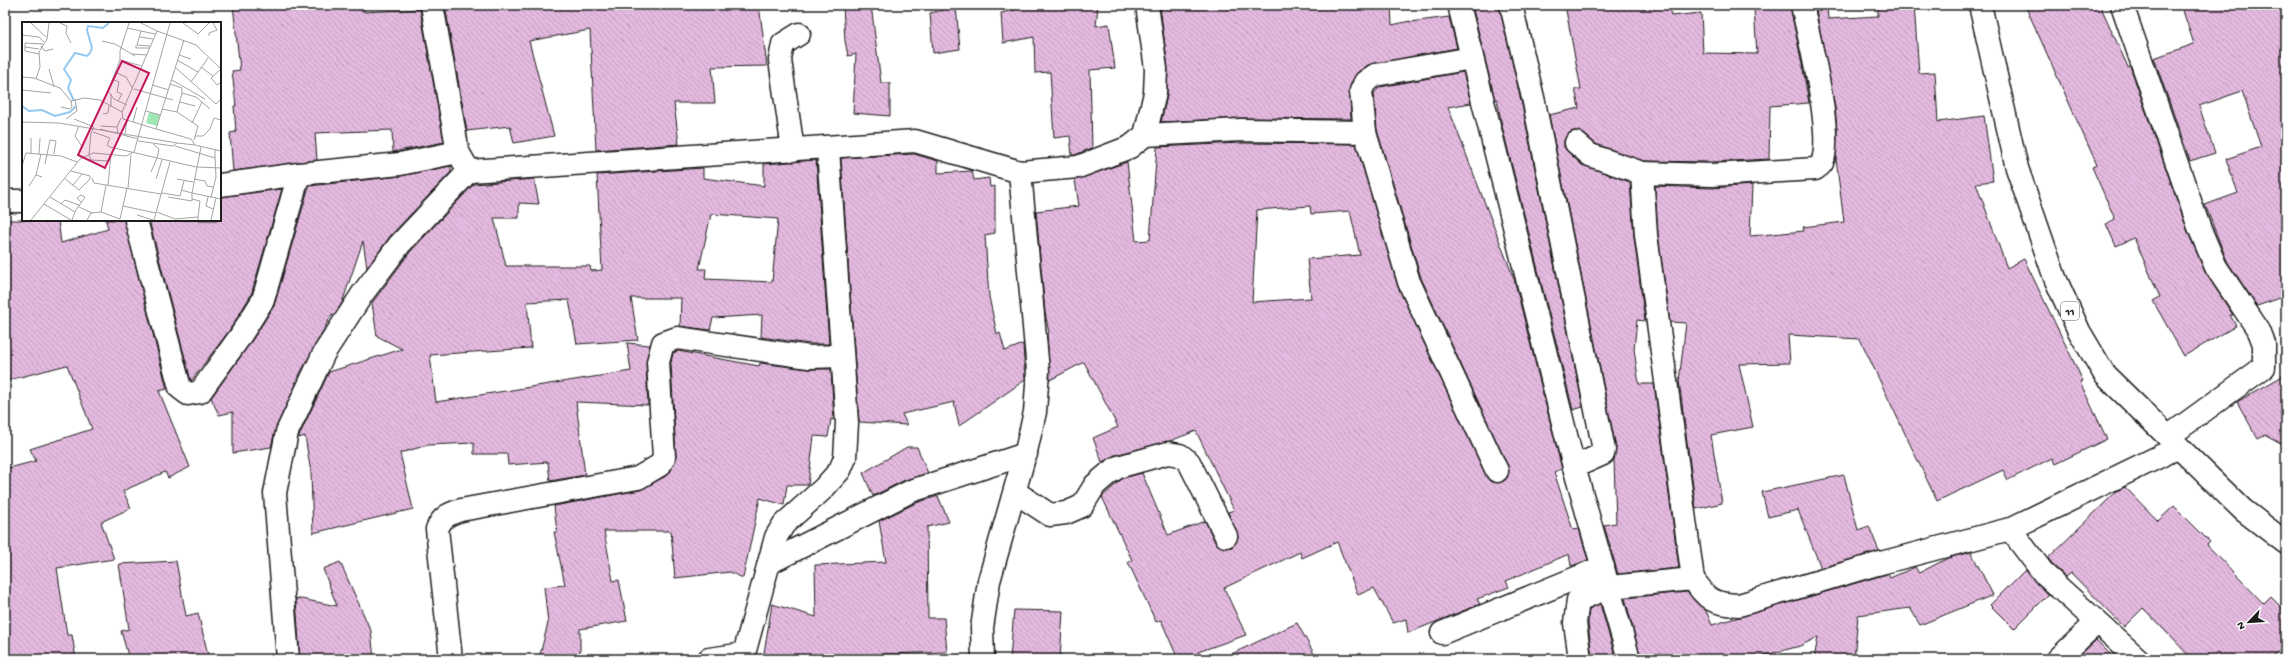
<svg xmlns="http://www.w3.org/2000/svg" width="2291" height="664" viewBox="0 0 2291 664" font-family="'Gochi Hand',sans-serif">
	<defs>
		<pattern id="building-back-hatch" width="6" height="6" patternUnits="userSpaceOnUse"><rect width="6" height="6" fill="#e4b9df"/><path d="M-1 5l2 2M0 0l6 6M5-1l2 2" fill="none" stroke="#c39ebf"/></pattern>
	</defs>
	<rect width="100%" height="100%" fill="#fff"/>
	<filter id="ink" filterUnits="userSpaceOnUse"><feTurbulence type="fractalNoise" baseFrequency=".025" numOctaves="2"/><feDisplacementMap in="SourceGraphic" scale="8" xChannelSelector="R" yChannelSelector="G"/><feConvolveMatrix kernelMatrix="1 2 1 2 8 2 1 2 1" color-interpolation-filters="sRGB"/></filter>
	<g filter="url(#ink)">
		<g fill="url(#building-back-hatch)" stroke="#1c1c1c" fill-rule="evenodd">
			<path d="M233 5H363L364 12 420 9 444 142 393 152 392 130 315 133 317 160 233 171 230 133 236 132 234 106H236L232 71 240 70Z"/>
			<path d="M445 5H759L767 66 712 67 715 103H674L679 144 596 150 590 30 529 41 554 136 514 143 510 126 467 131Z"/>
			<path d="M843 5H871L881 83H890V116L853 113 856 54 848 56 845 41Z"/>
			<path d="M1036 5H1098L1096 26 1109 24 1115 68 1090 70 1092 148 1075 155H1072L1070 136 1054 138 1050 72 1035 73 1034 37 1003 43 1001 13Z"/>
			<path d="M1242 5H1391L1392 25 1410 21V22L1449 17 1457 48 1368 65 1358 72 1350 86 1351 119 1241 118 1161 122 1167 96 1168 69 1160 6 1200 8V6L1242 9Z"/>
			<path d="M1472 5H1499L1522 105 1583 407 1573 410 1502 126 1497 99 1495 100Z"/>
			<path d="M1565 5H1670L1671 16 1701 13 1703 53 1757 54 1754 9 1790 6 1802 64 1809 103 1770 106 1769 159 1712 162 1644 161 1596 144 1579 131H1572L1564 140V147L1568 152 1582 165 1630 182 1634 237 1645 321 1637 320 1634 349 1639 384H1654L1679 568 1618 574 1604 525 1616 523 1614 460 1616 448 1549 115 1579 108 1575 89H1581Z"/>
			<path d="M1815 5H1827L1828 19 1878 16V5H1914L1919 73 1935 72 1938 122 1984 116 1993 181 1976 183 2007 268 2024 259 2083 381 2080 382 2107 439 2055 464 2052 458 2008 480 2003 470 1937 501 1860 339 1788 335 1790 363 1739 364 1753 427 1711 435 1722 503 1696 509 1679 381 1686 323 1670 322 1658 234 1655 186 1712 188 1752 185 1750 236 1804 231 1803 227 1844 222 1836 159 1837 131 1835 107Z"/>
			<path d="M2025 5H2100L2128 67 2130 66 2188 232 2205 272 2233 315H2230L2236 326 2184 356 2153 301 2160 297 2134 238 2116 246 2106 224 2115 219 2092 167 2097 165Z"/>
			<path d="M2181 5H2283L2286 15V296L2257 306 2227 261 2205 205 2238 193 2226 159 2261 147 2242 91 2199 106 2215 153 2190 161 2154 58 2194 44Z"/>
			<path d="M956 7 960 49 933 53 930 13Z"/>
			<path d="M1463 72 1471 103 1448 107 1514 279 1562 469 1554 472 1573 530 1579 529 1588 560 1571 566 1569 554 1506 581 1509 587 1477 599 1480 604 1408 633 1406 619 1393 623 1374 588 1358 595 1337 542 1302 558 1300 552 1224 588 1246 635 1198 652 1201 659H1178L1161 620 1156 622 1128 562 1132 560 1102 497 1123 478 1142 473 1168 535 1205 521 1215 542 1225 548 1232 547 1238 537 1228 512 1234 510 1196 431 1170 441 1115 455 1102 462 1093 438 1118 427 1084 362 1050 380 1047 334 1049 333 1045 312 1036 211 1079 206 1075 180 1127 162 1136 241 1150 240 1157 147 1241 143 1356 144 1398 287 1486 476 1490 481 1502 482 1507 478 1508 466 1421 278 1377 130 1374 93 1380 87ZM1310 206 1311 214 1350 211 1360 255 1307 259 1311 298 1252 302 1257 210Z"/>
			<path d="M914 154 938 161V173L972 171 974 180 989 178 990 187 995 186V233L985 235 989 297 997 334 1000 333 1005 351 1023 344 1025 380 959 426 954 402 902 414 907 425 859 422 841 158Z"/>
			<path d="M816 160 829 344H810L761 337 762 315 713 318 710 330 680 326 681 298H631L638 340 577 344 569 300 527 302 531 348 430 355 436 402 631 371 627 343 650 345 646 363 648 405 576 402 585 475 550 481 548 462 508 465 507 454H474V443L428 445 400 453 413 509 313 533 311 473 305 436 299 438V436L329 372 402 349 377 336 372 303 410 252 474 184 534 179 539 204 519 203V218H494L506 266H590L591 271 602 270 597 175 703 168V178L764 186V164ZM711 214 778 219 772 282 705 279 706 269H699Z"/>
			<path d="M451 166V172L391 235 367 268 363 241 342 303 334 315 332 314 295 383 297 382 276 427 271 447 233 453V412L219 415 211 398 249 345 274 306 309 186 401 176Z"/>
			<path d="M282 189 251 295 229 331 191 381 149 220H220V197Z"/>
			<path d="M5 220H58L61 243 108 229 106 220H124L167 389 159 391 190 467 168 478 165 472 123 491 131 508 101 522 114 559 57 568 67 635H72L76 659H5V469L36 461 30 449 92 429 67 365 5 381Z"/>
			<path d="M678 351 759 366 760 363 807 369H831L834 420 831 419 828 437 814 436 808 485H787L784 505 760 498 743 578 730 572 675 578 671 531H604L613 581 619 580 627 621 580 629V659H539L548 623 544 587 565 585 554 532H557L554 506 640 490 666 476 671 471 676 456 671 363 673 353Z"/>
			<path d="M2286 374V446L2266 435 2258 439 2237 402Z"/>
			<path d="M907 447H917L928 473 905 480 873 496 863 473Z"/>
			<path d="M1844 475 1858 530 1869 526 1879 551 1821 568 1798 510 1768 517 1762 492Z"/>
			<path d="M2125 487 2158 521 2174 506 2210 542 2207 545 2263 603 2270 596 2286 612V645L2272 659H2192L2143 608 2124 627 2071 573 2066 577 2054 566 2048 558 2117 491Z"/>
			<path d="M938 496 949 522 927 527 928 618H944L947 652 859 655 858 659H763L772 604 816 617 815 565 886 562 879 521 916 503Z"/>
			<path d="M1971 552 1993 595 1920 625 1910 608 1858 615 1854 659H1814L1818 637 1800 646 1751 659H1641L1625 598 1687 592 1706 611 1712 625 1880 576 1888 574 1890 578 1915 567 1919 573 1948 558Z"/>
			<path d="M176 561 186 616 198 613 209 659H129L121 631 129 629 119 564Z"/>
			<path d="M340 562 371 631 374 659H300L296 598 337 606 323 569Z"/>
			<path d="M2025 570 2048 595 2014 629 1990 605Z"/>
			<path d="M1600 604 1616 659H1592L1588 623 1589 609Z"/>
			<path d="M1014 610 1063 611 1060 659H1010Z"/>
			<path d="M1297 623 1317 659H1221Z"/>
			<path d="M2096 640 2115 659H2076Z"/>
		</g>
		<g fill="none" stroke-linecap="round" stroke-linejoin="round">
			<g stroke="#1c1c1c" stroke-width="25">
				<g id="minor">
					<path d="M432 5 458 152"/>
					<path d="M1459 5 1574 467 1629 659"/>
					<path d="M1511 5 1534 102 1604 450 1603 454 1574 467"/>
					<path d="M2122 5 2199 227 2216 267 2259 331 2264 344V367L2169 436"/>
					<path d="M1365 132 1409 282 1497 471"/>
					<path d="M1145 135 1241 130 1365 132 1361 91 1365 82 1375 75 1472 58"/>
					<path d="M1576 143 1590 155 1642 173"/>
					<path d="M793 150 780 60 783 44 799 34"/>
					<path d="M220 185 299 174 400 164 458 152 469 171 915 141 1020 172"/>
					<path d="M5 201H23"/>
					<path d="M136 220 180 388 188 394 200 392 239 338 263 300 299 174"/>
					<path d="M1015 492 1050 515 1066 513 1082 506 1095 485 1109 473 1118 467 1168 453 1180 455 1189 462 1226 536"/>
					<path d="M2010 529 2045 575 2138 659"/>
					<path d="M769 563 911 491 1026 454"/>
					<path d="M1693 579 1646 235 1642 173 1712 175 1815 169C1818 167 1821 165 1822 163 1834 134 1809 38 1802 5"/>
					<path d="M1442 633 1603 567"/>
					<path d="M288 659 275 493 287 432 324 353 363 293 400 244 469 171"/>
					<path d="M451 659 437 529C442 517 448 514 461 510L638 478 660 465 664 457 658 362 663 343 677 338 809 357 842 356"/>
					<path d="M709 659 744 654 776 537 784 524 823 489 840 470 845 458 847 423 828 149"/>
					<path d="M983 659 982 628 989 581 1027 447 1035 412 1038 371 1020 172 1078 167 1130 147 1145 135 1155 93 1156 69 1147 5"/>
					<path d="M1580 659 1575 623 1578 600 1609 587 1693 579C1708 600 1712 604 1739 605L1877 564 2010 529 2179 447"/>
					<path d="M2058 659 2097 622"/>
				</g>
			</g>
			<g stroke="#1c1c1c" stroke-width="25">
				<path id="highway" d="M1980 5 2017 168 2055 278 2079 331 2105 375 2243 510 2286 543"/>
			</g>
			<use href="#minor" stroke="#fff" stroke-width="22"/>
			<use href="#highway" stroke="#fff" stroke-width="22"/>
		</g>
	</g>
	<g text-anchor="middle" stroke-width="4" stroke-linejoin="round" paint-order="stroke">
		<rect fill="#fff" stroke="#606060" stroke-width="1" x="2061" y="302" width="18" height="18" rx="3"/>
		<g font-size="11" font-weight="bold" fill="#1c1c1c">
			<text x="2070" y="315">11</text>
		</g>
	</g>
	<g transform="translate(22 22)">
		<rect width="199" height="199" fill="#fff"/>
		<path d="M127 90 138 93 135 104 124 101Z" fill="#9fe7b5"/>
		<path fill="none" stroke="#93c8f1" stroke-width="2" d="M52 79 46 66 49 58 42 47 53 31 65 34 68 31 70 26 65 8 66 4 81 6 87 1M0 84 7 89 20 88 33 94 48 90 54 84"/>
		<path fill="none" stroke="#a4a4a4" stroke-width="1" d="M9 1 24 15M38 1 45 4 44 11 49 21M119 1 135 9M161 1 176 12 187 1M105 6 133 12M119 9 115 23 128 24M0 13 17 15 22 20M187 14V11L195 8 191 1M118 15 131 17M80 19 93 22 113 34M114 23V26H128M19 24 23 29 31 27M3 25 17 27M17 32 3 29V21L21 22M109 32 125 33M157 33 169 37M98 38 120 44M155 38 176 50M153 45 194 82 198 78M179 45 191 54M27 47 32 65M93 50 104 55 111 67M0 55 12 56 38 66 49 79 62 76 78 78 100 90 101 97 134 107 162 18M14 57 18 45 17 30 25 17 27 1M90 57 97 60 95 70 100 72 96 79M150 58 183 77M169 60 186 36M198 61 195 63 189 56 199 47M148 62 160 66V71L174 75 188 87M130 63 147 68M112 67 151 78M0 68 29 71M158 80 173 84M105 83 92 77 86 69 98 38V29L107 1M39 85 48 87 50 85 49 79M89 85V72M140 87 155 90 160 71M124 89 138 93M100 90 135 9 174 23 199 47M155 90 176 104 172 118M81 92 86 91 87 84M44 97 55 89 53 77M52 97 72 105 69 111 67 133M0 100 37 101 155 121M111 100 115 85M170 101 180 80M57 104 53 114 61 126M79 104 95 105M78 107 116 117M134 107 169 117 173 123 199 129M71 110 88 116 85 123 88 125 174 145 199 146M96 111 95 105 99 96M103 112 105 99M173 114H181L188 107 192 96 199 98M116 119 151 124 155 121 173 123M131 122 137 127 135 136M153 124 193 136V128M179 125 170 171 199 177M9 131V116M17 132 18 116M19 132 14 153 20 155M67 133 69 138 88 139M23 142 28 118 34 119 32 132M0 144 4 131 39 134 55 140M129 150 135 136M42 156 57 168 68 157V154L49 149M70 156 72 161 139 172M134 157 140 138M155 157 171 160M172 157 183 159 185 164 191 165M51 163 60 152M86 163 89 133M7 164 14 153M106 166 109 133M140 171 158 174 162 159M28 175 53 190 50 198M146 175 170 179V171L159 168M186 175 184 184 191 187M189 175 194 155 193 136M170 177 178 179 176 195M22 182 49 198M39 182 43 178 57 183 53 190M57 184 63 175 59 173 55 176 59 180M101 184 134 191M57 185 70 191M79 190 98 197M135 190 153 197 176 195V198M115 193 131 198M98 197 105 166M9 198 58 137 71 131 104 134 112 130 148 1M65 198 69 191 79 190 84 163M132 198 148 140M189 198 194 176"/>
		<path fill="#c2185b" fill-opacity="0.15" stroke="#c2185b" stroke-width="2" d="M100 39 127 51 83 146 56 133Z"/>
		<rect width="199" height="199" fill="none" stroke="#1c1c1c" stroke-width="2"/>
	</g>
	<rect width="2291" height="664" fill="none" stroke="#fff" stroke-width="20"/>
	<rect x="10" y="10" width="2271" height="644" fill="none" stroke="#1c1c1c" stroke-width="1.5" filter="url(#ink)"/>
	<g transform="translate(2249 622) rotate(245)" stroke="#ffffff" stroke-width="3" paint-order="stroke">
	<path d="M0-3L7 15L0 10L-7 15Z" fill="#1c1c1c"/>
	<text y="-6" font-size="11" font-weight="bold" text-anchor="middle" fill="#1c1c1c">N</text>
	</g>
</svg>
